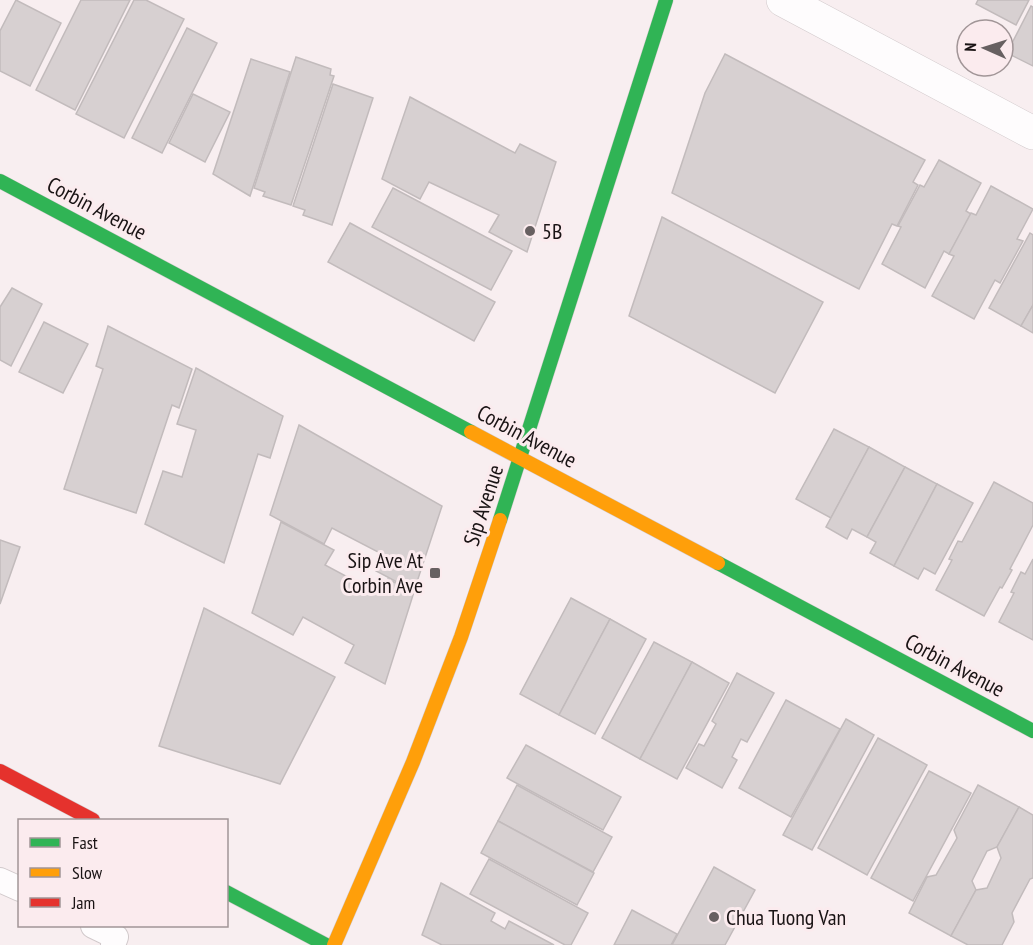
<svg xmlns="http://www.w3.org/2000/svg" width="1033" height="945" viewBox="0 0 1033 945" font-family="'PT Sans Narrow',sans-serif">
	<rect width="100%" height="100%" fill="#f8eef0"/>
	<g fill="#d7d0d1" stroke="#c2bbbc" stroke-width="1.5">
		<path d="M16 0 61 23 30 86 0 71V31Z"/>
		<path d="M81 0H130L75 110 36 90Z"/>
		<path d="M134 0H146L184 19 124 138 76 114Z"/>
		<path d="M978 0H1029L1016 25 976 4Z"/>
		<path d="M1031 6 1033 7V66L1007 53Z"/>
		<path d="M187 28 217 43 162 153 132 138Z"/>
		<path d="M725 54 925 160 913 182 918 185 897 226 892 224 859 289 672 193 705 93Z"/>
		<path d="M296 57 331 69 330 75 334 76 291 205 263 196 265 192 254 188Z"/>
		<path d="M251 59 290 72 250 196 213 174Z"/>
		<path d="M333 84 373 98 332 225 303 215 305 210 293 206Z"/>
		<path d="M193 94 230 112 205 162 169 143Z"/>
		<path d="M410 97 515 153 520 144 556 162 527 252 489 232 499 215 429 182 420 199 382 179Z"/>
		<path d="M939 160 981 183 966 211 971 214 949 254 944 251 925 288 882 264 901 227 898 226 920 185 924 187Z"/>
		<path d="M991 186 1033 209 1017 239 1023 241 1000 283 995 280 974 319 932 296 954 256 949 254 971 213 976 215Z"/>
		<path d="M393 188 512 251 491 290 372 227Z"/>
		<path d="M662 217 823 302 775 393 629 316Z"/>
		<path d="M350 223 495 302 474 341 328 262Z"/>
		<path d="M1030 233 1033 235V305L1021 326 989 308Z"/>
		<path d="M12 288 42 304 11 366 0 360V307Z"/>
		<path d="M1033 305V333L1021 326Z"/>
		<path d="M44 322 88 344 63 393 19 372Z"/>
		<path d="M108 326 192 369 179 408 172 405 136 513 64 489 103 369 96 366Z"/>
		<path d="M196 368 283 416 270 458 258 454 224 563 145 524 163 471 182 477 196 430 177 424Z"/>
		<path d="M299 425 442 506 414 591 376 571 384 555 332 528 324 544 270 515Z"/>
		<path d="M834 429 869 447 831 518 796 499Z"/>
		<path d="M869 447 905 467 867 537 852 529 847 539 826 527Z"/>
		<path d="M905 467 937 484 894 566 870 553 876 542 867 537Z"/>
		<path d="M994 482 1033 503V525L1010 569 1012 570 1002 588 1000 587 984 616 936 590 952 560 949 559 958 541 962 542Z"/>
		<path d="M937 484 973 503 935 574 924 568 918 579 894 566Z"/>
		<path d="M281 522 334 550 325 565 379 594 388 579 414 592 385 684 345 663 354 645 303 617 293 635 252 613Z"/>
		<path d="M0 540 20 547 0 604Z"/>
		<path d="M1033 559V640L999 622 1014 593 1011 592 1021 572 1025 574Z"/>
		<path d="M571 598 610 619 559 715 520 694Z"/>
		<path d="M204 608 335 677 280 784 159 746Z"/>
		<path d="M610 619 646 639 595 734 559 715Z"/>
		<path d="M654 642 692 662 640 759 602 738Z"/>
		<path d="M692 662 729 683 677 779 640 759Z"/>
		<path d="M737 673 774 693 747 742 741 739 732 757 737 760 722 788 686 768 699 744 704 746 716 724 712 721Z"/>
		<path d="M786 700 840 729 791 817 739 788Z"/>
		<path d="M846 719 874 735 812 850 783 835Z"/>
		<path d="M878 738 927 765 867 875 818 848Z"/>
		<path d="M526 745 621 797 603 830 507 778Z"/>
		<path d="M929 771 971 793 913 901 871 878Z"/>
		<path d="M517 785 612 837 593 872 498 821Z"/>
		<path d="M978 785 1019 807 997 847 987 851 972 881 976 890 951 936 909 913 927 877 936 875 957 838 954 830Z"/>
		<path d="M1019 807 1033 815V878L1030 879 1012 913 1014 922 1002 945H968L951 936 976 890 987 888 1001 858 997 847Z"/>
		<path d="M498 821 594 873 577 905 481 853Z"/>
		<path d="M489 859 588 913 571 945H565L470 894Z"/>
		<path d="M714 867 755 890 725 945H672Z"/>
		<path d="M441 883 495 913 491 921 505 929 509 921 554 945H442L422 935Z"/>
		<path d="M632 910 677 934 671 945H614Z"/>
	</g>
	<g fill="none" stroke-linecap="round" stroke-linejoin="round">
		<g stroke="#d1c9cb" stroke-width="26">
			<g id="lane">
				<path d="M0 880 20 889"/>
				<path d="M93 926 116 937 113 945"/>
			</g>
		</g>
		<g stroke="#d1c9cb" stroke-width="34">
			<path id="street" d="M783 0 1033 133"/>
		</g>
		<g stroke="#d1c9cb" stroke-width="15">
			<g id="fast">
				<path d="M0 181 471 432"/>
				<path d="M500 520 666 0"/>
				<path d="M718 563 1033 731"/>
				<path d="M226 892 326 945"/>
			</g>
		</g>
		<g stroke="#d1c9cb" stroke-width="15">
			<g id="slow">
				<path d="M471 432 718 563"/>
				<path d="M334 945 413 762 461 637 500 520"/>
			</g>
		</g>
		<g stroke="#d1c9cb" stroke-width="15">
			<path id="jam" d="M0 771 93 820"/>
		</g>
		<use href="#lane" stroke="#fefcfd" stroke-width="24"/>
		<use href="#street" stroke="#fefcfd" stroke-width="33"/>
		<use href="#fast" stroke="#30b455" stroke-width="14"/>
		<use href="#slow" stroke="#ff9f0a" stroke-width="14"/>
		<use href="#jam" stroke="#e5322d" stroke-width="14"/>
	</g>
	<g fill="#676061" stroke="#fbebee" stroke-width="2">
		<circle cx="530" cy="231" r="6"/>
		<rect x="429" y="567" width="12" height="12" rx="3"/>
		<circle cx="714" cy="917" r="6"/>
	</g>
	<g text-anchor="middle" stroke-width="6" stroke-linejoin="round" paint-order="stroke">
		<g font-size="22" fill="#191314" stroke="#fbebee">
			<text transform="translate(97 208) rotate(28)" y="8">Corbin Avenue</text>
			<text transform="translate(527 436) rotate(28)" y="8">Corbin Avenue</text>
			<text transform="translate(483 505) rotate(-72)" y="8">Sip Avenue</text>
			<text transform="translate(955 665) rotate(28)" y="8">Corbin Avenue</text>
		</g>
		<g font-size="22" fill="#191314" stroke="#fbebee" text-anchor="start">
			<text x="542" y="239">5B</text>
			<text x="423" y="568" text-anchor="end">Sip Ave At<tspan x="423" dy="25">Corbin Ave</tspan></text>
			<text x="726" y="925">Chua Tuong Van</text>
		</g>
	</g>
	<rect x="18" y="819" width="210" height="108" fill="#fbebee" stroke="#a19597" stroke-width="1.5"/>
	<rect x="30" y="838" width="30" height="9" fill="#30b455" stroke="#a19597" stroke-width="1.5"/>
	<text x="72" y="849" font-size="18" fill="#191314">Fast</text>
	<rect x="30" y="868" width="30" height="9" fill="#ff9f0a" stroke="#a19597" stroke-width="1.5"/>
	<text x="72" y="879" font-size="18" fill="#191314">Slow</text>
	<rect x="30" y="898" width="30" height="9" fill="#e5322d" stroke="#a19597" stroke-width="1.5"/>
	<text x="72" y="909" font-size="18" fill="#191314">Jam</text>
	<g transform="translate(985 48) rotate(273)"><circle r="28" fill="#fbebee" stroke="#a19597" stroke-width="1.5"/>
	<path d="M0-4.5L10 22L0 15L-10 22Z" fill="#676061"/>
	<text y="-9" font-size="16" font-weight="bold" text-anchor="middle" fill="#191314">N</text>
	</g>
</svg>
